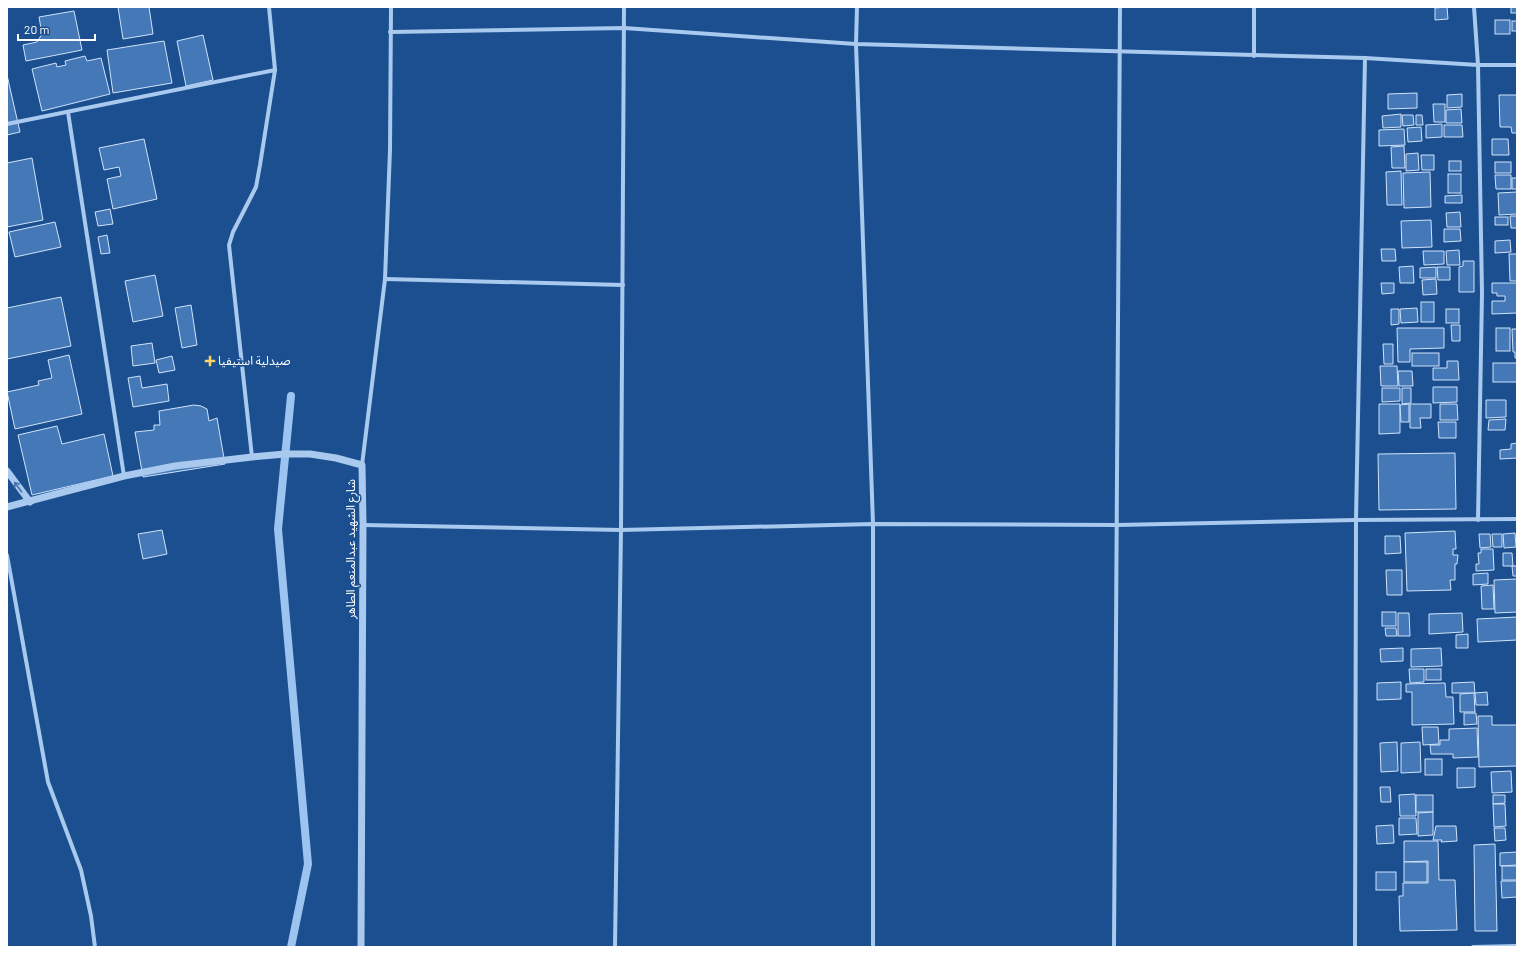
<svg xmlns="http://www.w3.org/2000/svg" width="1524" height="954" viewBox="0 0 1524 954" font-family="Barlow,'Noto Sans Arabic',sans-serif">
	<rect width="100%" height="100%" fill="#1b4f8f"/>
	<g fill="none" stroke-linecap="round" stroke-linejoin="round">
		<path stroke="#9cc4f0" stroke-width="8" d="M291 947 308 864 278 529 291 396"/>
	</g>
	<g fill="#4478b7" stroke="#cfe3fa">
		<path d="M118 7H149L153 34 123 39Z"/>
		<path d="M1447 7 1448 19 1435 20V8Z"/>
		<rect x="1511" y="7" width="6" height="6"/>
		<path d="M74 11 82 50 26 61 23 45 37 42 42 34 39 17Z"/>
		<rect x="1495" y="20" width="15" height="14"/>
		<rect x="1512" y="21" width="5" height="10"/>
		<path d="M203 35 213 80 186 86 177 41Z"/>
		<path d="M164 41 172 83 113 93 107 50Z"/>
		<path d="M85 56 87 61 101 58 110 94 42 111 32 69 56 63 57 67 66 65 65 61Z"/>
		<path d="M7 75 20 132 7 135Z"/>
		<path d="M1417 93V108L1388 109V94Z"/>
		<path d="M1462 94V107L1447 108V95Z"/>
		<path d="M1499 95H1517V133H1512L1511 127H1500Z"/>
		<path d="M1433 104H1445V122H1434Z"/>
		<path d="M1461 109 1462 123H1446V110Z"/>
		<path d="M1401 114V127L1383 128 1382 116Z"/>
		<path d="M1402 115H1413L1414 125 1403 126Z"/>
		<path d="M1416 115H1422L1423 125H1416Z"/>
		<path d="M1442 124V137L1426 138V125Z"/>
		<path d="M1444 125H1462L1463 137H1444Z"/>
		<path d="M1421 127 1422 141 1408 142 1407 128Z"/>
		<path d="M1404 129 1405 145 1379 146V130Z"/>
		<path d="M144 139 157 199 113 209 107 179 121 176 119 167 104 170 99 148Z"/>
		<path d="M1492 139H1508L1509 155H1492Z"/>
		<path d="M1404 146 1405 168H1392L1391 147Z"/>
		<path d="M1418 153 1419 170 1406 171V154Z"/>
		<path d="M1421 155H1434V170H1422Z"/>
		<path d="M32 158 43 220 7 227V163Z"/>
		<rect x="1449" y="161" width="12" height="10"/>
		<rect x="1495" y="162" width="16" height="11"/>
		<path d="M1401 171 1402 205H1387L1386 172Z"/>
		<path d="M1430 172 1431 207 1404 208 1403 173Z"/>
		<rect x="1448" y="174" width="13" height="19"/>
		<path d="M1495 175H1511V189H1496Z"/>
		<rect x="1512" y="178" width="5" height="11"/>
		<path d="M1517 192V214L1499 215 1498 193Z"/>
		<path d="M1462 195V203H1445V196Z"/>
		<path d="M110 209 113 224 98 226 95 212Z"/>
		<path d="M1460 212 1461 227H1447L1446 213Z"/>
		<path d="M1510 216H1517V228H1511Z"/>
		<rect x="1495" y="217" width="13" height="8"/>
		<path d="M1431 220 1432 247 1402 248 1401 221Z"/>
		<path d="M55 222 61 247 15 257 9 232Z"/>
		<path d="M1444 229H1460L1461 241 1444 242Z"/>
		<path d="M107 235 110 253 101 254 98 237Z"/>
		<path d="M1510 240 1511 252 1495 253V241Z"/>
		<path d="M1381 249H1395L1396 261H1382Z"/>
		<path d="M1459 250 1460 265H1447L1446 251Z"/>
		<path d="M1423 251H1444V264L1424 265Z"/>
		<path d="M1509 254H1517V281H1510Z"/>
		<path d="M1463 261H1474V292H1459V267L1463 266Z"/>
		<path d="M1413 266 1414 283H1400L1399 267Z"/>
		<path d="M1436 267V278H1420V268Z"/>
		<path d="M1437 267H1450V280H1438Z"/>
		<path d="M155 275 163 316 133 322 125 281Z"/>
		<path d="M1436 279 1437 294 1423 295 1422 280Z"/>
		<path d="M1381 283H1394V293L1382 294Z"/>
		<path d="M1492 283H1517V313L1492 314V301H1505V296H1497V293H1492Z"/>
		<path d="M61 297 71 346 7 359V308Z"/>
		<rect x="1421" y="302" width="13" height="20"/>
		<path d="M191 305 197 345 182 348 175 308Z"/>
		<path d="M1417 308 1418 322 1401 323 1400 309Z"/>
		<path d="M1391 309H1399V324L1391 325Z"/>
		<rect x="1446" y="309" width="13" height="14"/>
		<path d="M1451 325H1460V341H1452Z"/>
		<path d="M1397 328H1444V348L1410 349V362H1398Z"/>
		<rect x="1496" y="328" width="14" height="23"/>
		<path d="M1512 329H1517V358H1515V352H1513Z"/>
		<path d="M152 343 155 363 133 366 131 346Z"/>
		<path d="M1383 344H1393V364H1384Z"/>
		<rect x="1412" y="353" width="27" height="13"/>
		<path d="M69 355 82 414 15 429 7 392 39 385 38 381 52 378 48 360Z"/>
		<path d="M172 356 175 370 159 373 156 360Z"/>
		<path d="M1447 361H1458L1459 380H1433V368H1447Z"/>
		<rect x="1493" y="363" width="24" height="19"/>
		<path d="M1380 366H1397L1398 386H1381Z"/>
		<path d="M1398 371H1412L1413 386H1399Z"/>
		<path d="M140 376 142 388 167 384 169 401 133 407 128 378Z"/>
		<path d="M1433 387H1457V402L1433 403Z"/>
		<path d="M1382 388H1400V401L1382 402Z"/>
		<path d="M1402 388H1411V403L1402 404Z"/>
		<path d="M1486 400H1506V417L1486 418Z"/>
		<path d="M1379 404H1400V433L1379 434Z"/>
		<path d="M1409 404V422H1401L1400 405Z"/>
		<path d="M1410 404H1431V418H1420L1421 428H1410Z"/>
		<path d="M1440 404H1457L1458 420H1440Z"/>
		<path d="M194 405 201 406 207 409 209 421 217 418 225 464 143 477 135 432 154 430V425H160L159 411Z"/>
		<path d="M1506 419 1505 430H1488L1489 420Z"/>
		<path d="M1438 422H1456V438H1439Z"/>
		<path d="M57 426 62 444 104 434 113 476 32 495 18 435Z"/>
		<path d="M1517 443V458L1500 459V450L1511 449V444Z"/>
		<path d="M1455 453 1456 509 1379 510 1378 454Z"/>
		<path d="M162 530 167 554 143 559 138 534Z"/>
		<path d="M1455 531 1456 549H1453V555H1458L1457 564H1455V580H1450L1451 590 1407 591 1405 533Z"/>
		<path d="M1515 533 1516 547 1504 548 1503 534Z"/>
		<path d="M1479 534H1490L1491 547 1480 548Z"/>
		<path d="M1492 534H1502V547H1493Z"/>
		<path d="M1385 536H1400L1401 553 1385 554Z"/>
		<path d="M1481 549H1493L1494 570 1476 571V564H1479L1478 553H1481Z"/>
		<path d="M1503 553H1512L1513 566H1503Z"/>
		<path d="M1512 566H1517V576H1513Z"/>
		<path d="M1386 570H1402V595H1387Z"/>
		<path d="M1488 573V584L1473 585V574Z"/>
		<path d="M1517 579V612L1495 613 1494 580Z"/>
		<path d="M1493 585 1494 609H1482L1481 586Z"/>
		<rect x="1382" y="612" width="14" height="14"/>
		<path d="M1398 613H1409L1410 636H1398Z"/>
		<path d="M1462 613 1463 632 1429 634V614Z"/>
		<path d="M1517 617V640L1478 642 1477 619Z"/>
		<path d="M1385 628H1396L1397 636H1386Z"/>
		<path d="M1468 634V648H1456V635Z"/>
		<path d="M1403 648V661L1381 662 1380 649Z"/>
		<path d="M1441 648 1442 666 1411 667V649Z"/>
		<path d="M1409 669H1424V682L1410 683Z"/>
		<rect x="1426" y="669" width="15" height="11"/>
		<path d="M1401 682V699L1377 700V683Z"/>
		<path d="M1474 682 1475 693H1452V683Z"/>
		<path d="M1445 683 1446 697H1453L1454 724 1412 725V692H1406V684Z"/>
		<path d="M1487 692 1488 705H1476L1475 693Z"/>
		<path d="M1474 693 1475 712H1460V694Z"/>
		<path d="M1464 713H1476L1477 724 1464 725Z"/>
		<path d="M1478 716H1492V725H1517V766L1479 767Z"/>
		<path d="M1422 727H1438L1439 744 1423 745Z"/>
		<path d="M1477 728 1478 757 1453 758V754H1431L1430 745H1440V740H1449V729Z"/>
		<path d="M1397 742 1398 771 1381 772 1380 743Z"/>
		<path d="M1420 742 1421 772 1401 773V743Z"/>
		<rect x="1425" y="759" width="17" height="16"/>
		<path d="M1457 768H1475V787L1457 788Z"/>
		<path d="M1511 771 1512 792 1492 793 1491 772Z"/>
		<path d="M1380 787H1390L1391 802H1381Z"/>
		<path d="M1415 794 1416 816H1400L1399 795Z"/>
		<rect x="1416" y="795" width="17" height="17"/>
		<path d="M1493 795H1505V803L1493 804Z"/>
		<path d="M1493 804H1505L1506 826 1494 827Z"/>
		<path d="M1433 812V835L1418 836V813Z"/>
		<path d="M1399 818H1416L1417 834 1399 835Z"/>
		<path d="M1393 825 1394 843 1377 844 1376 826Z"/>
		<path d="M1436 826H1456L1457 841 1441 842 1442 840H1433Z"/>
		<path d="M1494 828H1505L1506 840 1495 841Z"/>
		<path d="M1404 841H1438L1439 880H1455L1457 930 1400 931 1399 896H1403V883H1428V861L1404 862Z"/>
		<path d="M1495 844 1497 931H1475L1474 845Z"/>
		<path d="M1517 852V865L1500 866V853Z"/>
		<rect x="1404" y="862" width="23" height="20"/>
		<rect x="1502" y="866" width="15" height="14"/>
		<rect x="1376" y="872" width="20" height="18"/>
		<path d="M1501 881H1517V897L1502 898Z"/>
	</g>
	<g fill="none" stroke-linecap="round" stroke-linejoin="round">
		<g stroke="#a9c9ee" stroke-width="4">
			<path d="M857 7 856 44 873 524V947"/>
			<path d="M1474 7 1478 65 1482 293 1478 520"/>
			<path d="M390 32 624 28 856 44 1365 58 1478 65H1517"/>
			<path d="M1254 56V7"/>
			<path d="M68 112 124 476"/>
			<path d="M7 124 275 70"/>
			<path d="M385 279 623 285"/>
			<path d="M252 457 229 245 233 232 256 187 260 165 275 70 269 7"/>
			<path d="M362 465 385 279 390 150 391 7"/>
			<path d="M363 525 621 530 873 524 1117 525 1356 520 1517 519"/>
			<path d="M7 555 48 782 81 870 91 916 95 947"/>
			<path d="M615 947 621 530 624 7"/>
			<path d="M1114 947 1120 7"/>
			<path d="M1355 947 1356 520 1365 58"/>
			<path d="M1473 947 1517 946"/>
		</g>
		<g stroke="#a9c9ee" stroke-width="7">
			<path d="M7 471 30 502"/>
			<path d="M7 507 124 476 175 466 252 457 285 454H310L336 458 362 465 363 525 361 947"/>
		</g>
	</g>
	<defs><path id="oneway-shaft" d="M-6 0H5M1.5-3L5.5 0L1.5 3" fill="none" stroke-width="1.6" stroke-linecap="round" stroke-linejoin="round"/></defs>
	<use stroke="#4674ac" href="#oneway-shaft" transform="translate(18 487) rotate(-127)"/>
	<path fill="#ffd166" stroke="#1b4f8f" stroke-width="1.5" d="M208 355h4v4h4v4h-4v4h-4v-4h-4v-4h4z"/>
	<g text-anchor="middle" stroke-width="3" stroke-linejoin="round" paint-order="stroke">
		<g font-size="12" fill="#fff" stroke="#1b4f8f" text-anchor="start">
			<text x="218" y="365">صيدلية استيفيا</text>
		</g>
		<g font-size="12" fill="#fff" stroke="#1b4f8f">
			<text transform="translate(351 549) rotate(-90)" y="4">شارع الشهيد عبدالمنعم الطاهر</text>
		</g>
	</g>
	<rect width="1524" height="954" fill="none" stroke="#ffffff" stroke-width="16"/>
	<path d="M18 34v6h77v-6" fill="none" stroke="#ffffff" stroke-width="2"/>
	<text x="24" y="34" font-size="12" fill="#ffffff" stroke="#1b4f8f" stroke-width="3" paint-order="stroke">20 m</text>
</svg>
